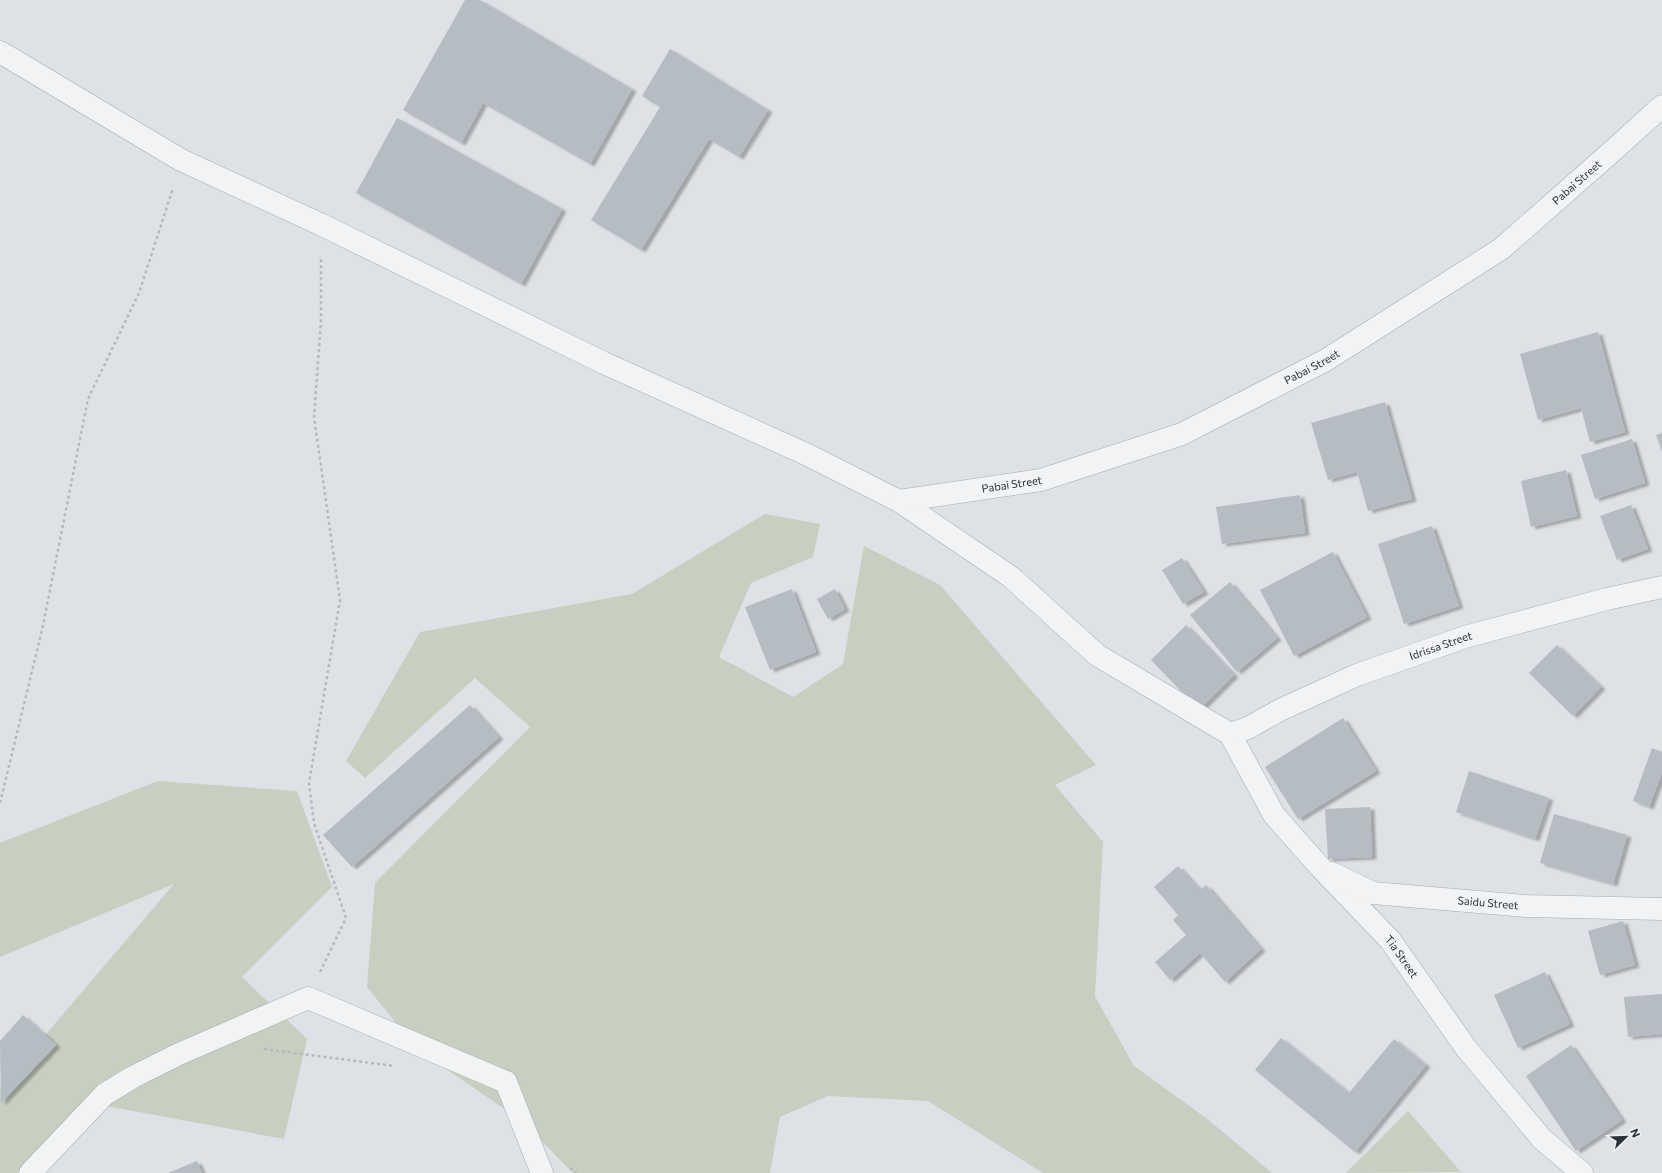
<svg xmlns="http://www.w3.org/2000/svg" width="1662" height="1173" viewBox="0 0 1662 1173" font-family="Commissioner,sans-serif">
	<defs>
		<filter id="shadow"><feDropShadow dx="4.5" dy="2.5" stdDeviation="1" flood-color="#0004"/></filter>
	</defs>
	<rect width="100%" height="100%" fill="#dee2e6"/>
	<g fill="#c6cfc0">
		<path d="M765 514 820 524 813 557 751 583 719 657 793 697 843 664 864 546 940 585 1096 765 1055 785 1103 842 1095 996 1134 1066 1206 1118 1272 1173H1043L928 1101 828 1096 780 1117 770 1173H573L522 1121 417 1049 367 987 375 883 530 727 475 678 365 778 346 761 420 632 632 594Z"/>
		<path d="M158 781 297 791 332 887 242 977 307 1039 284 1139 85 1102 17 1173H0V1088L174 884 0 957V843Z"/>
		<path d="M1408 1111 1461 1172 1346 1173Z"/>
	</g>
	<g fill="#b6bcc3" filter="url(#shadow)">
		<path d="M465 0H480L632 89 590 164 483 103 461 143 403 110Z"/>
		<path d="M670 49 768 110 739 157 709 139 641 250 591 220 660 107 642 96Z"/>
		<path d="M397 118 562 209 521 284 356 193Z"/>
		<path d="M1598 332 1625 432 1590 442 1581 408 1538 420 1520 354Z"/>
		<path d="M1385 402 1412 499 1368 511 1357 472 1328 480 1311 423Z"/>
		<path d="M1662 433V452L1656 435Z"/>
		<path d="M1632 439 1645 483 1595 499 1581 455Z"/>
		<path d="M1566 470 1577 516 1531 527 1521 481Z"/>
		<path d="M1300 495 1305 533 1222 544 1216 507Z"/>
		<path d="M1631 505 1648 549 1617 560 1600 516Z"/>
		<path d="M1432 526 1459 606 1404 624 1378 544Z"/>
		<path d="M1333 552 1367 617 1294 656 1260 590Z"/>
		<path d="M1182 558 1204 592 1183 604 1162 570Z"/>
		<path d="M1230 582 1277 638 1237 672 1190 615Z"/>
		<path d="M792 589 816 652 770 670 745 607Z"/>
		<path d="M835 589 845 609 828 619 817 599Z"/>
		<path d="M1186 625 1234 675 1199 710 1151 660Z"/>
		<path d="M1557 645 1601 687 1573 716 1529 673Z"/>
		<path d="M470 705 499 737 352 867 323 835Z"/>
		<path d="M1343 718 1376 771 1298 819 1265 767Z"/>
		<path d="M1652 748 1662 752V772L1649 807 1633 801Z"/>
		<path d="M1469 771 1549 798 1535 839 1456 812Z"/>
		<path d="M1370 807 1372 857 1328 859 1325 809Z"/>
		<path d="M1554 814 1627 835 1613 884 1540 863Z"/>
		<path d="M1178 866 1200 890 1206 885 1261 949 1225 982 1200 953 1170 980 1155 962 1186 935 1173 920 1178 915 1154 887Z"/>
		<path d="M1623 921 1635 965 1600 975 1588 931Z"/>
		<path d="M1545 972 1570 1024 1518 1048 1494 995Z"/>
		<path d="M1662 994V1034L1628 1037 1624 997Z"/>
		<path d="M23 1015 56 1045 1 1103 0 1041Z"/>
		<path d="M1281 1038 1349 1093 1394 1039 1426 1065 1355 1152 1255 1070Z"/>
		<path d="M1571 1045 1622 1120 1576 1151 1526 1076Z"/>
		<path d="M197 1161 202 1173H168Z"/>
	</g>
	<g fill="none" stroke-linecap="round" stroke-linejoin="round">
		<g stroke="#a4aab0" stroke-width="23">
			<g id="street">
				<path d="M0 52 181 160 322 225 604 363 808 455 899 501 1011 577 1097 655 1230 734"/>
				<path id="s1" d="M899 501 1041 480 1182 434 1326 360 1501 249 1617 147 1662 106"/>
				<path id="s2" d="M1230 734 1274 815 1320 867 1390 940 1466 1048 1542 1139 1582 1173"/>
				<path id="s3" d="M1230 734 1248 728 1280 710 1357 675 1465 637 1607 599 1662 587"/>
				<path id="s4" d="M1332 873 1373 893 1526 906 1662 909"/>
				<path d="M30 1173 105 1094 133 1077 179 1054 308 998 506 1082 542 1173"/>
			</g>
		</g>
		<g stroke="#b5b9be" stroke-width="2.5" stroke-dasharray="3 3" stroke-linecap="butt">
			<path d="M0 803 42 630 88 399 139 293 173 188"/>
			<path d="M320 972 346 918 314 823 309 783 340 600 314 417 321 321V256"/>
			<path d="M264 1049 394 1066"/>
			<path d="M570 1168 576 1173"/>
		</g>
		<use href="#street" stroke="#f1f3f5" stroke-width="22"/>
	</g>
	<g text-anchor="middle" stroke-width="3" stroke-linejoin="round" paint-order="stroke">
		<g font-size="11" fill="#29323c" stroke="#eef1f4">
			<text dy="4" stroke="none"><textPath href="#s1" startOffset="762">Pabai Street</textPath></text>
			<text dy="4" stroke="none"><textPath href="#s1" startOffset="438">Pabai Street</textPath></text>
			<text dy="4" stroke="none"><textPath href="#s1" startOffset="114">Pabai Street</textPath></text>
			<text dy="4" stroke="none"><textPath href="#s3" startOffset="229">Idrissa Street</textPath></text>
			<text dy="4" stroke="none"><textPath href="#s4" startOffset="161">Saidu Street</textPath></text>
			<text dy="4" stroke="none"><textPath href="#s2" startOffset="283">Tia Street</textPath></text>
		</g>
	</g>
	<g transform="translate(1626 1137) rotate(67)" stroke="#eef1f4" stroke-width="3" paint-order="stroke">
	<path d="M0-3L7 15L0 10L-7 15Z" fill="#29323c"/>
	<text y="-6" font-size="11" font-weight="bold" text-anchor="middle" fill="#29323c">N</text>
	</g>
</svg>
